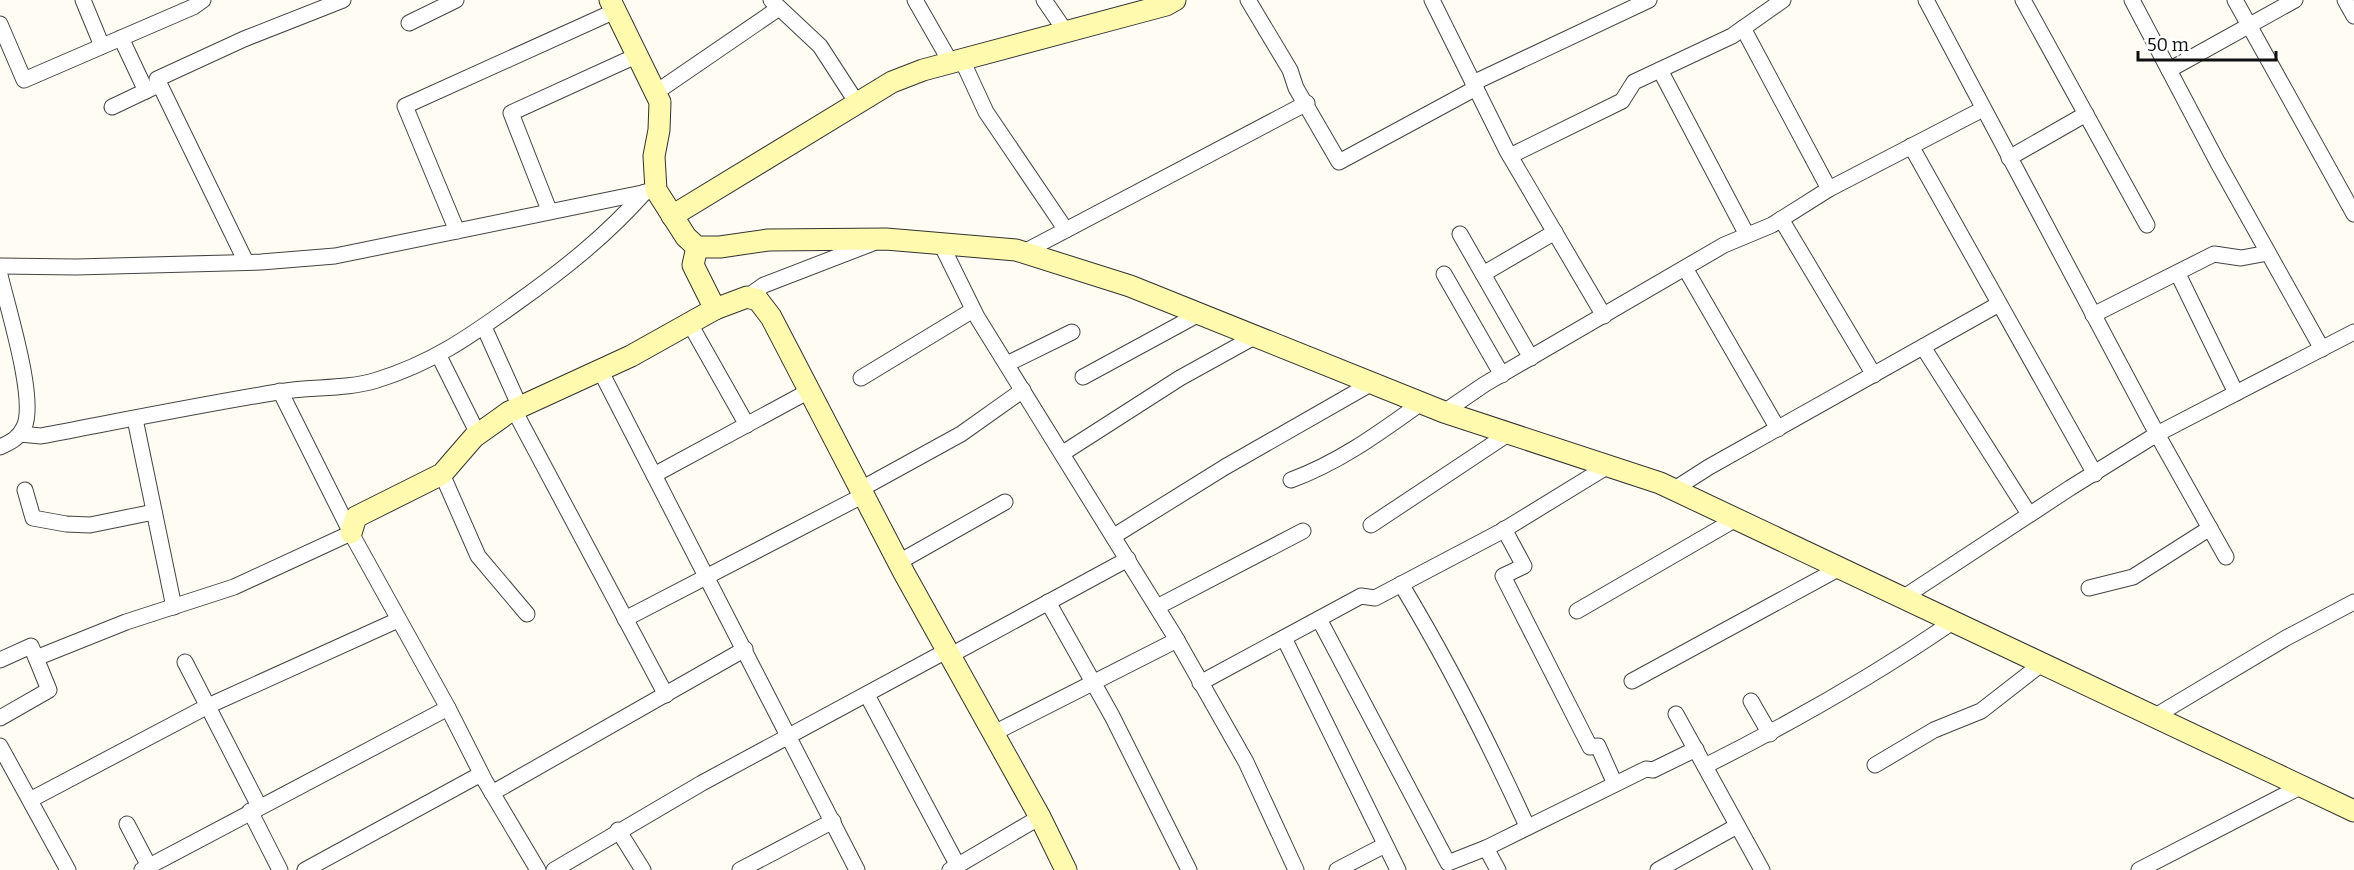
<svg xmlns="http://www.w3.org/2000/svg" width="2354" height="870" viewBox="0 0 2354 870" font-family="Bitter,serif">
	<rect width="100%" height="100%" fill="#fffdf3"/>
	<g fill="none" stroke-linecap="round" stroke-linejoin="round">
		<g stroke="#434343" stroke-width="17">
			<g id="street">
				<path d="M83 0 102 46"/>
				<path d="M771 0 820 46 857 103"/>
				<path d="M915 0 951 63"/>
				<path d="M1044 0 1066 32"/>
				<path d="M1248 0 1290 70 1296 88 1339 162 1476 88"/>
				<path d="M1432 0 1507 151 1604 316"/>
				<path d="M1926 0 2157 434 2226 557"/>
				<path d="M2023 0 2147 225"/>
				<path d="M2132 0 2218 163 2322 349"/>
				<path d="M2235 0 2354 214"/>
				<path d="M2345 0 2354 16"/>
				<path d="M409 23 456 0"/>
				<path d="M0 24 24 80 193 7 203 0"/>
				<path d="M1743 28 1829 189"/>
				<path d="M121 38 146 91"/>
				<path d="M962 60 986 112 1066 230"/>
				<path d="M1660 70 1747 235"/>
				<path d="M2169 70 2295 0"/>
				<path d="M1473 83 1649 0"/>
				<path d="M655 93 779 8"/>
				<path d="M112 107 154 87"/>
				<path d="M1911 146 2095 474"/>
				<path d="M1510 156 1622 101 1634 82 1732 36 1783 0"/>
				<path d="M2009 158 2086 114"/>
				<path d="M549 210 511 113 638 55"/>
				<path d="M1781 219 1874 375"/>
				<path d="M457 231 405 106 615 11"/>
				<path d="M1460 234 1531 358"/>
				<path d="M941 244 977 317 1174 635 1246 762 1296 870"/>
				<path d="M1026 251 1307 103"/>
				<path d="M246 262 157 79 244 39 343 0"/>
				<path d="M0 266 76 267 261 262 335 256 647 192"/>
				<path d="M1685 268 1778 429"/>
				<path d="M1444 274 1502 375"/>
				<path d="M1483 274 1555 232"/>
				<path d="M2178 274 2236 393"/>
				<path d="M0 275C7 306 37 400 24 427 19 438 11 442 0 447"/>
				<path d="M747 297 764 285 873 243"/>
				<path d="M2093 315 2214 254 2241 258 2268 253"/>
				<path d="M690 324 747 425"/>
				<path d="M484 327 520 407"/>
				<path d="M1923 347 2029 514"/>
				<path d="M439 356 478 434"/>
				<path d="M1007 364 1072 332"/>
				<path d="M600 370 857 870"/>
				<path d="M1083 377 1199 314"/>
				<path d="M861 378 973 310"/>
				<path d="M280 391 351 533 448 708 485 781 538 870"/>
				<path d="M514 410 666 695"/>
				<path d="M1444 412 1485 384 1724 245 1772 225 1829 189 1983 109"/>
				<path d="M135 419 174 607"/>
				<path d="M20 434 41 436C120 421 199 405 278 392 311 386 345 390 377 380 432 363 469 337 515 304 563 270 606 236 645 192"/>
				<path d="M1063 453 1180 378 1256 336"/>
				<path d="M442 474 478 556 527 614"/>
				<path d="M654 475 809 391"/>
				<path d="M1291 480C1340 462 1379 433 1421 403"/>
				<path d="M861 489 961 434 1023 390"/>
				<path d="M25 490 33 518 66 524 90 525 154 512"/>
				<path d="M1673 490 1709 467 1999 304"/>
				<path d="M1371 525 1508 434"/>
				<path d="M1504 529 1524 566 1503 576 1590 747 1598 746 1615 784"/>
				<path d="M1114 536 1225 467 1372 383"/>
				<path d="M899 562 1005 502"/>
				<path d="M1401 584C1448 662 1489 743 1527 826"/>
				<path d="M2089 588 2133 577 2210 528"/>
				<path d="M1901 599 2070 488 2157 434 2354 332"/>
				<path d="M1048 602 1112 716 1189 870"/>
				<path d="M1157 607 1303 531"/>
				<path d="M1577 611 1736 519"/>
				<path d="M625 619 864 495"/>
				<path d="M1319 619 1448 863 1486 848 1646 769 1653 770 1696 749"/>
				<path d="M1284 638 1398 870"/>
				<path d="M951 655 1128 559"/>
				<path d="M0 660 31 646 36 658"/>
				<path d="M185 662 259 806"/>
				<path d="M1632 681 1838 569"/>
				<path d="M1200 683 1361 596 1375 598 1502 531 1608 466"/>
				<path d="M867 695 958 866"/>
				<path d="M1751 701 1770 734"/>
				<path d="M1676 714 1762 870"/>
				<path d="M0 718 49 690 36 658 126 622 234 587 351 533"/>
				<path d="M2152 718 2286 638 2354 602"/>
				<path d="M994 733 1177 640"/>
				<path d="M0 746 68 870"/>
				<path d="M1875 765 1934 730 1981 711 2040 665"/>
				<path d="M1705 766C1791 723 1872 677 1951 623"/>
				<path d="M492 793 745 649"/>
				<path d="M30 800 208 706 398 620"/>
				<path d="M250 811 280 870"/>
				<path d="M127 824 151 870"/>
				<path d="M618 830 643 870"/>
				<path d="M1486 848 1498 870"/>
				<path d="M142 870 448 708"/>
				<path d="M305 870 481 774"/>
				<path d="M554 870 702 783 948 650"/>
				<path d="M740 870 833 821"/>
				<path d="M950 870 1040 817"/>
				<path d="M1337 870 1385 845"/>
				<path d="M1658 870 1737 826"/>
				<path d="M2139 870 2300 787"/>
			</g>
		</g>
		<g stroke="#323232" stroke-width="23">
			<g id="secondary">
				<path d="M610 0 660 102 659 130 654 156 656 190 686 237 697 247H720L768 240 886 239 1016 250 1130 286 1444 412 1660 483 2354 811"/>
				<path d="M672 216 892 82 923 70 1166 5 1175 0"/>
				<path d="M697 247 693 265 715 309"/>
				<path d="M351 533 356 517 442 474 474 437 509 412 631 356 715 309 747 297 758 300 771 317 904 573 1040 817 1066 870"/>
			</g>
		</g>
		<use href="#street" stroke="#fff" stroke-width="15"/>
		<use href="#secondary" stroke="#fffaae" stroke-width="21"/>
	</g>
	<path d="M2138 51v9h138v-9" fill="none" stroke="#101010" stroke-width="3"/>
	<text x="2147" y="51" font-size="18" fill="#101010" stroke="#ffffff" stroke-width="4.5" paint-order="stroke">50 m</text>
</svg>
